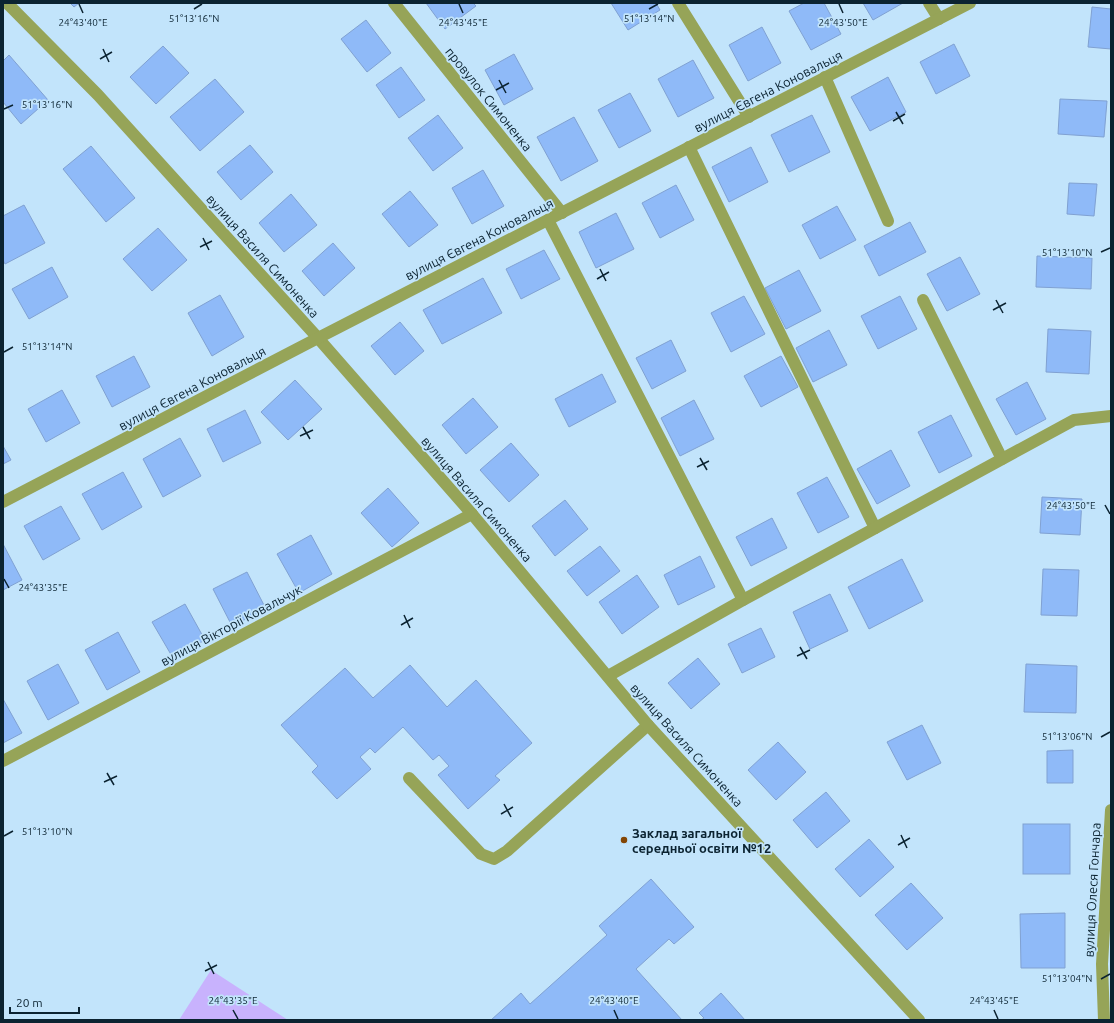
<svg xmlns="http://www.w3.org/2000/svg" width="1114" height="1023" viewBox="0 0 1114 1023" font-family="Ubuntu,sans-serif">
	<rect width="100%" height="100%" fill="#c2e4fb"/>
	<path fill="#c8b2fd" d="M211 970 288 1020H179Z"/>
	<g fill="#8fbaf8" stroke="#80a1d2">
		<path d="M70 3H79L74 7Z"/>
		<path d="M426 3H473L476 6 445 29Z"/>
		<path d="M611 3H656L660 10 628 30Z"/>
		<path d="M804 3H824L841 34 811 50 789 11Z"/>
		<path d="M863 3H903L873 20Z"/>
		<path d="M1092 7 1111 9V49L1088 47Z"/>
		<path d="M366 20 391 53 367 72 341 39Z"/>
		<path d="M762 27 781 63 748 81 729 45Z"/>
		<path d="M954 44 970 76 936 94 920 62Z"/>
		<path d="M163 46 189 73 156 104 130 77Z"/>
		<path d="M514 54 533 89 504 105 485 70Z"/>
		<path d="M9 55 48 100 21 124 3 102V61Z"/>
		<path d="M693 60 714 98 678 117 658 79Z"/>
		<path d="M401 67 425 100 399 118 376 85Z"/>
		<path d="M888 77 906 112 870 131 851 97Z"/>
		<path d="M215 79 244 112 200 151 170 117Z"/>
		<path d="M630 93 651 131 619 148 598 110Z"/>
		<path d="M1060 99 1107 101 1104 137 1058 134Z"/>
		<path d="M438 115 463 148 433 171 408 138Z"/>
		<path d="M812 115 830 152 789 172 771 135Z"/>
		<path d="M574 117 598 161 561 181 537 137Z"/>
		<path d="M250 145 273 172 241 200 217 172Z"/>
		<path d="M91 146 135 198 106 222 63 169Z"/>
		<path d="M751 147 768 182 729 202 712 167Z"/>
		<path d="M483 170 504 206 472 224 452 188Z"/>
		<path d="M1069 183 1097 184 1094 216 1067 214Z"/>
		<path d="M676 185 694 220 660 238 642 203Z"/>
		<path d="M410 191 438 225 409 247 382 214Z"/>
		<path d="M291 194 317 225 284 252 259 223Z"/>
		<path d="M24 205 45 243 5 264 3 260V216Z"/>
		<path d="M837 206 856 240 820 259 802 225Z"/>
		<path d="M616 213 634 249 596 268 579 232Z"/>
		<path d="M910 222 926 252 879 276 864 246Z"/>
		<path d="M158 228 187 260 152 291 123 259Z"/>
		<path d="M333 243 355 268 324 296 302 271Z"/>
		<path d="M544 250 560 279 521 299 506 269Z"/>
		<path d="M1037 256 1092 258 1091 289 1036 287Z"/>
		<path d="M960 257 980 294 947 311 927 274Z"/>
		<path d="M52 267 68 297 29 319 12 289Z"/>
		<path d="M799 270 821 311 786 329 765 288Z"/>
		<path d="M483 278 502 313 442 344 423 310Z"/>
		<path d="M220 295 244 337 212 356 188 313Z"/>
		<path d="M744 296 765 334 731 352 711 313Z"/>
		<path d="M900 296 917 329 878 349 861 316Z"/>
		<path d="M400 322 424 351 395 375 371 346Z"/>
		<path d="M1048 329 1091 331 1089 374 1046 372Z"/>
		<path d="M829 330 847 365 813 382 796 348Z"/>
		<path d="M671 340 686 371 652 389 636 358Z"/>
		<path d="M134 356 150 387 112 407 96 376Z"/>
		<path d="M781 356 798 387 761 407 744 376Z"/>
		<path d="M602 374 616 402 569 427 555 399Z"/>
		<path d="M295 380 322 409 288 440 261 412Z"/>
		<path d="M1027 382 1046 419 1016 435 996 399Z"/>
		<path d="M62 390 80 423 46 442 28 409Z"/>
		<path d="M473 398 498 427 466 454 442 425Z"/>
		<path d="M694 400 714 439 680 456 661 418Z"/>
		<path d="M245 410 261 443 223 462 207 429Z"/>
		<path d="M951 415 972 456 939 473 918 432Z"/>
		<path d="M180 438 201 476 163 497 143 459Z"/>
		<path d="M511 443 539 475 509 502 480 470Z"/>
		<path d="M3 446 11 460 3 464Z"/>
		<path d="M891 450 910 486 877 504 857 469Z"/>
		<path d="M123 472 142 507 102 530 82 494Z"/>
		<path d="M827 477 849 517 818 533 797 493Z"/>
		<path d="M388 488 419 523 392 547 361 513Z"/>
		<path d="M1042 497 1082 499 1080 535 1040 533Z"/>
		<path d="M565 500 588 529 555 556 532 526Z"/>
		<path d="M61 506 80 539 43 560 24 526Z"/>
		<path d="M772 518 787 548 751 566 736 537Z"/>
		<path d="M311 535 332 574 299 593 277 554Z"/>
		<path d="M3 544 22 580 3 590Z"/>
		<path d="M600 546 620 571 587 596 567 571Z"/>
		<path d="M700 556 715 587 678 605 664 575Z"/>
		<path d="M902 559 923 601 869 629 848 587Z"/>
		<path d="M1043 569 1079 570 1077 616 1041 615Z"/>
		<path d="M247 572 266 609 232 626 213 589Z"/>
		<path d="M637 575 659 607 622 634 599 602Z"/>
		<path d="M830 594 848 631 810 649 793 612Z"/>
		<path d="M185 604 205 640 173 658 152 622Z"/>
		<path d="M761 628 775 657 742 673 728 644Z"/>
		<path d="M118 632 140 672 107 690 85 650Z"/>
		<path d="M698 658 720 684 691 709 668 683Z"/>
		<path d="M58 664 79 703 48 720 27 681Z"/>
		<path d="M1026 664 1077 666 1076 713 1024 712Z"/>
		<path d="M410 665 447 707 476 680 532 743 495 776 500 780 468 809 438 775 449 766 439 755 433 760 403 727 375 753 370 748 360 757 371 769 337 799 312 772 318 766 281 725 345 668 373 698Z"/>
		<path d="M3 699 22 733 3 743Z"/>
		<path d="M922 725 941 763 907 780 887 742Z"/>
		<path d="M778 742 806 772 776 800 748 770Z"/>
		<path d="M1073 750V783H1047V751Z"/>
		<path d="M826 792 850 821 817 848 793 820Z"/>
		<rect x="1023" y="824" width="47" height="50"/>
		<path d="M869 839 894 867 860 897 835 869Z"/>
		<path d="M651 879 694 927 674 944 669 939 636 969 682 1020H491L521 993 530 1004 607 935 599 926Z"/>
		<path d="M911 883 943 918 907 950 875 915Z"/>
		<path d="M1065 913V968H1021L1020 914Z"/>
		<path d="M721 993 745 1020H701L704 1018 699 1013Z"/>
	</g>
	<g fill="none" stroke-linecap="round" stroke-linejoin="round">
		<g stroke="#96a458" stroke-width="12">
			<path d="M678 3 749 117"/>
			<path d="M825 77 888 221"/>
			<path d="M689 147 875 528"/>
			<path d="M548 220 743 600"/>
			<path d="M923 300 1002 459"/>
			<path d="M409 778 481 854 494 859 507 851 648 725"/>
		</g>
		<g stroke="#96a458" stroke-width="12">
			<path d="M7 3 98 95 318 338 472 514 648 725 919 1020"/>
			<path d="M394 3 562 213"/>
			<path d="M929 3 939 19"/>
			<path d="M3 502 318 338 970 3"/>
			<path d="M608 676 743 600 1074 420 1111 416"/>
			<path d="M3 761 472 514"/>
			<path d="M1104 1020 1102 964 1111 810"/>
		</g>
	</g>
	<path fill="none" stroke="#0b2331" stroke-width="1.5" d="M79 4 83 13M459 4 463 13M839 4 843 13M194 9 202 4M649 9 658 4M103 49 109 62M100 59 112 52M499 80 506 93M496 90 509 83M4 109 13 105M896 112 903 124M893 121 905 114M203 238 209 250M200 247 212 241M1101 252 1110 248M600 269 606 281M597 279 609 272M996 300 1003 313M993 310 1006 303M4 352 13 347M303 427 310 439M300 436 313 430M700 458 707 470M697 467 709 461M1105 505 1110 514M4 579 9 588M404 615 410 628M401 625 413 618M800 647 807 659M797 656 810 650M1101 737 1110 732M107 773 114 785M104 782 117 776M504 804 511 817M501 814 513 807M901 835 907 848M4 836 13 831M898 845 910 838M208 962 214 974M205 971 217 965M1101 979 1110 974M233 1010 238 1019M614 1010 618 1019M994 1010 998 1019"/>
	<circle fill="#834504" stroke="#c2e4fb" stroke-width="1.5" cx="624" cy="840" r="4"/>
	<g text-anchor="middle" stroke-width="3.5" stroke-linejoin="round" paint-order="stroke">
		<g font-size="13" fill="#0b2331" stroke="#c2e4fb">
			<text transform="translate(768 91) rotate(-27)" y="5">вулиця Євгена Коновальця</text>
			<text transform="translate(489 99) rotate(51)" y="5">провулок Симоненка</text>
			<text transform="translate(479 239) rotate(-27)" y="5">вулиця Євгена Коновальця</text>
			<text transform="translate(263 256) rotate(48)" y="5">вулиця Василя Симоненка</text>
			<text transform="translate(192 388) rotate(-28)" y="5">вулиця Євгена Коновальця</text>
			<text transform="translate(477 499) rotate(49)" y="5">вулиця Василя Симоненка</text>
			<text transform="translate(231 625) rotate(-28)" y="5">вулиця Вікторії Ковальчук</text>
			<text transform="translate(687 745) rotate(48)" y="5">вулиця Василя Симоненка</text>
			<text transform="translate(1092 890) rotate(-87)" y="5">вулиця Олеся Гончара</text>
		</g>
		<g font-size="13" font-weight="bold" fill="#0b2331" stroke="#c2e4fb" text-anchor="start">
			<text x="632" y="838">Заклад загальної<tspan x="632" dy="15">середньої освіти №12</tspan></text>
		</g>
	</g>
	<g font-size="10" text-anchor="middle" fill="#0b2331" stroke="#c2e4fb" stroke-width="3.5" stroke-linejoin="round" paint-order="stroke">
		<text x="649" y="22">51°13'14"N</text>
		<text x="194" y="22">51°13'16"N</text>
		<text x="83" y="26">24°43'40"E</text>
		<text x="463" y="26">24°43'45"E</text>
		<text x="843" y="26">24°43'50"E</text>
		<text x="47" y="108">51°13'16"N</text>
		<text x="1067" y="256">51°13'10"N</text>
		<text x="47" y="350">51°13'14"N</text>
		<text x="1071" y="509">24°43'50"E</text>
		<text x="43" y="591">24°43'35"E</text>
		<text x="1067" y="740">51°13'06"N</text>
		<text x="47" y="835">51°13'10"N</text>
		<text x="1067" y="982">51°13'04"N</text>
		<text x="233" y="1004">24°43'35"E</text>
		<text x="614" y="1004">24°43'40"E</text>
		<text x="994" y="1004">24°43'45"E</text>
	</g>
	<rect width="1114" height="1023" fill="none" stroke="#0b2331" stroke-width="8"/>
	<path d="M10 1007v6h69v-6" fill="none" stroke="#0b2331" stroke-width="2"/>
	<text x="16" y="1007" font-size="12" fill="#0b2331" stroke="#c2e4fb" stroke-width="3" paint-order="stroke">20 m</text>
</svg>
